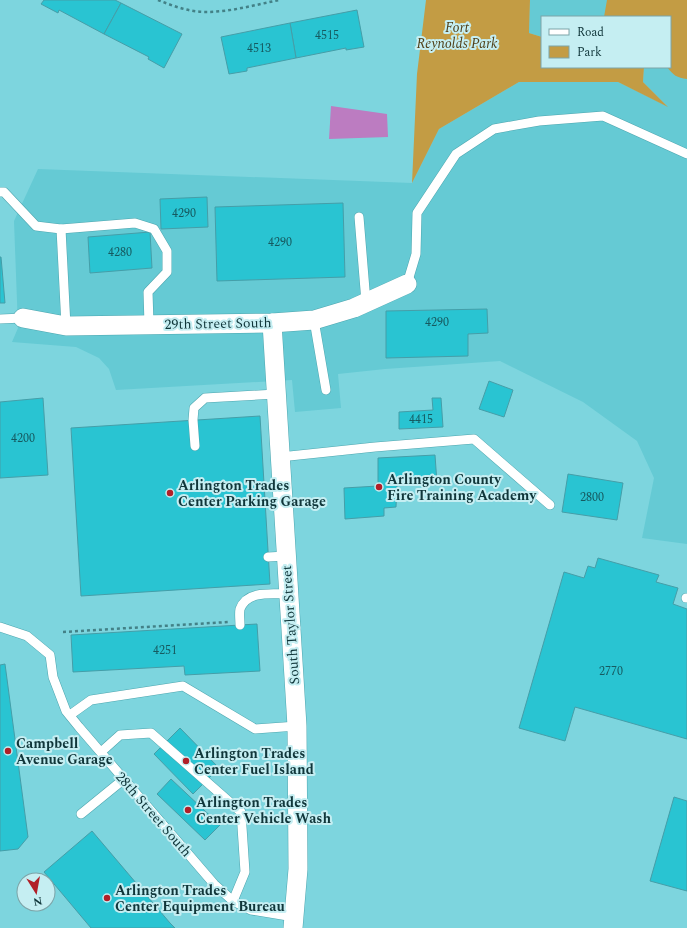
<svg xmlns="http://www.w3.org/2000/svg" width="687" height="928" viewBox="0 0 687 928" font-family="Spectral,serif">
	<rect width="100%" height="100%" fill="#7dd5de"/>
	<path fill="#65cad4" d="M530 0H687V544L642 538 654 478 637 441 583 402 500 361 385 369 338 374 341 408 295 412 292 380 116 390 109 369 99 358 76 347 12 342 18 328 14 221 38 169 412 183 439 129 519 82H618L667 106 643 82 644 67H670V17H542V37L529 33Z"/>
	<g fill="#c39c44">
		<path d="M426 0H530L529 33 542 37V67H644L643 82 668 107 618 82H519L439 129 412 183 417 74Z"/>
		<path d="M607 0H687V79C677 78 673 75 667 67H670V17H604Z"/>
	</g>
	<path fill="#bc7cc1" d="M331 106 387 114 388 137 329 139Z"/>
	<g fill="#29c4d2" stroke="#459ea8">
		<path d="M44 0H115L121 3 104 34 59 10 58 13 41 4Z"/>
		<path d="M121 3 182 34 164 68 148 59 149 57 104 34Z"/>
		<path d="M357 10 364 47 346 50V48L296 58 290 23Z"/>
		<path d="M290 23 296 58 247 68V71L229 74 221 37Z"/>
		<path d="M207 197 208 227 161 229 160 199Z"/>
		<path d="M343 203 345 277 217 281 215 207Z"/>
		<path d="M150 232 152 268 90 273 88 237Z"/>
		<path d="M0 257H1L5 303H0Z"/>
		<path d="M487 309 488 333 468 334V356L386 358V311Z"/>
		<path d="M489 381 513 390 504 417 479 409Z"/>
		<path d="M43 398 48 475 0 478V402Z"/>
		<path d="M432 398H441L443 427 399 429V412L433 410Z"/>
		<path d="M260 416 270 584 81 596 71 428Z"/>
		<path d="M435 455 437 483 397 485 396 507 384 508V516L345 519 344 488 378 486V458Z"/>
		<path d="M568 474 623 483 617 520 562 512Z"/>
		<path d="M598 558 659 575 656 582 678 588 673 604 687 609V739L575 707 565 741 519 728 564 572 584 578 588 566 595 568Z"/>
		<path d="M257 624 260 671 185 675 184 666 73 672 71 635Z"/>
		<path d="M5 664 28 837 18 849 0 851V665Z"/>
		<path d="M180 728 219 768 193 794 154 754Z"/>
		<path d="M171 779 220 825 205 840 157 794Z"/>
		<path d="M674 797 687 801V891L650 881Z"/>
		<path d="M92 831 170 923 175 928H91L44 872Z"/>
	</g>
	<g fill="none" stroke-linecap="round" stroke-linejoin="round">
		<g stroke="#4da6af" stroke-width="10">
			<g id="lane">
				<path d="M0 192H4L36 226 61 229 135 223 154 229 167 251V272L148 292 149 324"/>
				<path d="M359 217 366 302"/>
				<path d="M61 229 66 326"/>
				<path d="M407 284 416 254 417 213 456 154 494 129 539 121 603 116 687 154"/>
				<path d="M0 319 23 318"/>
				<path d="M314 320 326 390"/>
				<path d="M195 446 193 420 194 408 205 398 276 394"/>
				<path d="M280 457 375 447 474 439 550 505"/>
				<path d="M268 557 286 556"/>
				<path d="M686 598H687"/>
				<path d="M240 625C240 620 239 614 240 609 247 590 272 594 288 594"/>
				<path d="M0 627 27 636 50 655 53 677 66 711 79 727 214 884 233 901 251 910 294 917"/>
				<path d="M70 715 91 700 183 686 255 729 297 726"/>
				<path d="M101 752 120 735 151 733 241 812 245 872 233 901"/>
				<path d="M81 814 124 779"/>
			</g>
		</g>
		<g stroke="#4da6af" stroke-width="20">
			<g id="street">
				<path d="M23 318 66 326 272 323 314 320 354 308 407 284"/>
				<path d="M272 323 297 726 298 869 293 928"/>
			</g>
		</g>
		<g stroke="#438187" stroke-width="2.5" stroke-dasharray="3 3" stroke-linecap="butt">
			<path d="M158 0C173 6 189 12 206 12 230 12 255 5 279 0"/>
			<path d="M63 632 228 622"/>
		</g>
		<use href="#lane" stroke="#fff" stroke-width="9"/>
		<use href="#street" stroke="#fff" stroke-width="19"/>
	</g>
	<g fill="#b11f28" stroke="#c5eef2" stroke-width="1.5">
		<circle cx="379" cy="487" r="4"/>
		<circle cx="170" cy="493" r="4"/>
		<circle cx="8" cy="751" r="4"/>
		<circle cx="186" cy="761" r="4"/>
		<circle cx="188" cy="810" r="4"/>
		<circle cx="107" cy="898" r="4"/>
	</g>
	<g text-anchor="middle" stroke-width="4" stroke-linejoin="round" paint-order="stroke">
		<g font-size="12" fill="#165a60">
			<text x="327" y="39">4515</text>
			<text x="259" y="52">4513</text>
			<text x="184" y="217">4290</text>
			<text x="280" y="246">4290</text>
			<text x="120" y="256">4280</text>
			<text x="437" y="326">4290</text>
			<text x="421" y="423">4415</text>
			<text x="23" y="442">4200</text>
			<text x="592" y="501">2800</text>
			<text x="165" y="654">4251</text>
			<text x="611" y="675">2770</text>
		</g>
		<g font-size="14" font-style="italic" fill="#514019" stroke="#c5eef2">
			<text x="457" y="32">Fort<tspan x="457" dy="16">Reynolds Park</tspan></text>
		</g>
		<g font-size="14" fill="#10363a" stroke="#c5eef2">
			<text transform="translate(218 323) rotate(-1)" y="5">29th Street South</text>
			<text transform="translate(290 625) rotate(-94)" y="5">South Taylor Street</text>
			<text transform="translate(154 814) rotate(49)" y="5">28th Street South</text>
		</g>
		<g font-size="14" font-weight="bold" fill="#10363a" stroke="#c5eef2" text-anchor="start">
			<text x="387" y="484">Arlington County<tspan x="387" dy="16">Fire Training Academy</tspan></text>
			<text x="178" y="490">Arlington Trades<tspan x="178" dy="16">Center Parking Garage</tspan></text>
			<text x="16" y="748">Campbell<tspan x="16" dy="16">Avenue Garage</tspan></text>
			<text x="194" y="758">Arlington Trades<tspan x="194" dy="16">Center Fuel Island</tspan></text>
			<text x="196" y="807">Arlington Trades<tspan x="196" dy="16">Center Vehicle Wash</tspan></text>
			<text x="115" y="895">Arlington Trades<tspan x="115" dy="16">Center Equipment Bureau</tspan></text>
		</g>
	</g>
	<rect x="541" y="16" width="130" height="52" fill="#c5eef2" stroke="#7da4a8"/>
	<rect x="549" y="29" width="20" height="6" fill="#ffffff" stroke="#7da4a8"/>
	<text x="577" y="36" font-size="12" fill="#10363a">Road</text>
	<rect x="549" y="46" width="20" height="12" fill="#c39c44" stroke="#7da4a8"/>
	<text x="577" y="56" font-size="12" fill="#10363a">Park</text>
	<g transform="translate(36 892) rotate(169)"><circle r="19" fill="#c5eef2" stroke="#7da4a8"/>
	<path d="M0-3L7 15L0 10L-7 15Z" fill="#b11f28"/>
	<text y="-6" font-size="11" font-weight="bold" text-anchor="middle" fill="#10363a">N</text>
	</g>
</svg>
